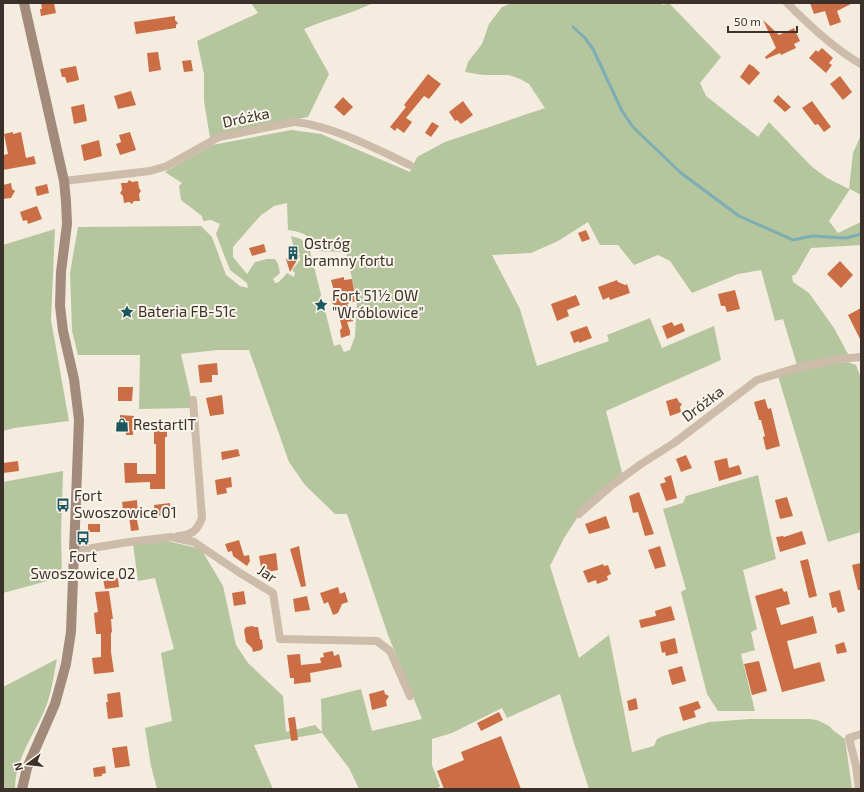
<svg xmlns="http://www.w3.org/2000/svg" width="864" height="792" viewBox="0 0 864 792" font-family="'Exo 2',sans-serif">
	<rect width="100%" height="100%" fill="#f4ecdf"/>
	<g fill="#b5c59e" fill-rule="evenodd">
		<path d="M251 3H373C351 14 327 19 304 29L329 74 308 117 220 134 210 138 204 101V74L197 41 258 13Z"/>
		<path d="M512 3H661L663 5 669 3 721 57 700 83 706 96 758 137 769 122 811 166 827 178 849 189 853 153 861 135V195L850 189 829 221 838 233 861 222V245L811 248 796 274 792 276 793 282 809 293 834 328 848 354 797 365 783 319 775 321 761 270 738 274 692 293 670 261 658 255 634 265 618 245H600L588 222 558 241 531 253 492 255 520 309 537 366 609 341 607 335 650 318 662 348 714 326 721 360 606 411 623 476 579 515 564 538 550 566 579 658 609 635 632 752 654 746 657 739 663 736 709 722 750 719H810L817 720 829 726 834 731 845 739 852 789H589L573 740 560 694 507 718 502 708 452 733 432 739V765L440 786 437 789H359L349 768 322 733 254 745 273 789H157L151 766 145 728 172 721 161 653 174 649 155 578 138 581 133 544 163 540 201 549 223 586 236 645 248 663 283 696 286 732 315 725 322 732 321 699 361 689 372 731 422 719 388 635 347 514H335L305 485 289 462 249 350H217L181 354 191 398 190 408 139 409 140 355H78L72 331 70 273 78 227 201 226 212 237 226 275 240 286 248 288 247 283 230 270 216 234 220 224 211 220 203 221 202 216 181 200 179 186 182 183 165 172 212 145 291 130 321 134 410 172 417 157 445 142 545 108 529 84 520 79 509 75H483L465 72 468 62 482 44 489 24 502 7ZM287 203 288 230C305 233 309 234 316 251L346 252 357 301 355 336 350 350 344 352 340 344 334 346 309 247 301 239 291 236 293 245 300 254V260L292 270 295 273 294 277 287 273 279 282 275 283 273 279 280 273 278 264 275 259H267L255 262 247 274 233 257V247L260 216 274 206Z"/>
		<path d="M55 229 51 320 69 421 14 428 3 431V245Z"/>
		<path d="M848 362 856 365 861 378V532L828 542 778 376 830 364Z"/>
		<path d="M63 471 61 535 62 577 3 593V482Z"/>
		<path d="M758 475 776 559 743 570 757 629 751 632 755 650 741 654 755 711H718L707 694 681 592 686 589 663 509 683 503 686 496Z"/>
		<path d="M57 659C54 673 52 690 47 704 37 732 15 756 15 789H3V687Z"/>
	</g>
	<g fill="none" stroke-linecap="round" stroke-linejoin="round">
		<path stroke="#7caeb3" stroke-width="3" d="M573 27 585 38 593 49 622 111 633 127 681 173 739 216 793 240 812 236 846 238 861 234"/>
	</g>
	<g fill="#cc6e45">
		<path d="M41 3H54L56 13 41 16 40 9H42Z"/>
		<path d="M810 3H853L837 11 841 22 830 26 825 11 814 14Z"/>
		<path d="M175 16V20L178 23 176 25V28L136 34 134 22Z"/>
		<path d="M763 20 779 35 794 28 800 41 794 44 796 48 781 55 780 53 766 59 765 57 776 48Z"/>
		<path d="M822 48 833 58 829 63 832 65 826 73 809 58 816 50 818 52Z"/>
		<path d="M158 52 161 70 149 72 147 53Z"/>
		<path d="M191 60 193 71 184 72 182 61Z"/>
		<path d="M749 64 754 67 760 73 749 85 740 77Z"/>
		<path d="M76 66 79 80 67 83 65 77H62L60 69Z"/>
		<path d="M428 74 441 84 429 99 424 96 406 118 412 122 404 133 397 128 395 131 390 127 406 107 404 105Z"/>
		<path d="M840 76 852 92 843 100 830 84Z"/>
		<path d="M131 91 136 105 118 109 114 96Z"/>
		<path d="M778 95 791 107 785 112 773 101Z"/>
		<path d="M343 97 353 107 344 116 334 107Z"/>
		<path d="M463 101 473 115 461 124 457 120 455 121 449 112Z"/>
		<path d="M812 101 831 127 824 132 818 124 815 125 802 108Z"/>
		<path d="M84 104 87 121 74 124 71 107Z"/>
		<path d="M432 122 439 126 431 137 425 133Z"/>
		<path d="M13 132V134L21 132 26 158 34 156 36 164 3 170V155L8 154 4 134Z"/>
		<path d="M130 132 136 150 120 155 116 144 121 142 119 135Z"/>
		<path d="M99 140 102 156 84 161 81 145Z"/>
		<path d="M129 180 132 182 138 181 139 188 141 191 139 194 140 201H134L132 204 129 202 124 203 123 196 120 193 122 190 121 183H127Z"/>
		<path d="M11 183 12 189 15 191 11 198 3 199V185Z"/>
		<path d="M47 184 49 193 37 196 35 187Z"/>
		<path d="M37 206 42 219 28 224 27 220 23 221 20 212Z"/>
		<path d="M586 230 590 239 582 242 578 233Z"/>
		<path d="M264 244 266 252 252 256 249 248Z"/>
		<path d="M300 255 290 272 286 259Z"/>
		<path d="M840 261 853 275 841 288 827 274Z"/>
		<path d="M344 277V280L352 279 356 301 347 304 352 312 353 321 347 322 350 331V335L341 338 340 330 342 328 338 311 337 307 332 303 331 300 335 295 331 280Z"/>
		<path d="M617 280 618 282 625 285 627 284 630 293 610 300 609 297 603 300 598 287Z"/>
		<path d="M735 290 740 309 727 312 725 306H721L718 294Z"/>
		<path d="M576 295 580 305 567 310 569 316 557 321 551 304Z"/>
		<path d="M861 308V341L848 315Z"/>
		<path d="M672 322 674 326 682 323 685 331 667 339 662 326Z"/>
		<path d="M587 326 592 338 579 343V341L574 343 570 332Z"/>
		<path d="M217 363 218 375H212V382L200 383 198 365Z"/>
		<path d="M118 387H133L132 401H118Z"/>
		<path d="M222 395 224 414 210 416 206 398Z"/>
		<path d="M677 398 679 402 682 404 680 407 681 412 670 416 666 401Z"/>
		<path d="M765 399 768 409 771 408 780 446 766 450 763 437 765 436 761 420H759L754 402Z"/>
		<path d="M120 415 134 416 133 435H126V431L120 430Z"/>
		<path d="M162 420 165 423H167V437H165V489H150V482L125 483 124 463H137V474H156V444H154V423H159Z"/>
		<path d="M238 449 240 456 222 460 221 452Z"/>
		<path d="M686 455 692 468 681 472 676 459Z"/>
		<path d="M727 458 729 468 739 465 742 474 719 481 714 461Z"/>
		<path d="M18 461 19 471 3 473V463Z"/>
		<path d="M671 475 677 498 666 501 660 484 666 482 664 478Z"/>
		<path d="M231 477 232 487 226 488 227 493 217 495 215 480Z"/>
		<path d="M639 492 654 534 645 536 638 512 633 513 629 496Z"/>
		<path d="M787 497 793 516 780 519 775 500Z"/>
		<path d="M137 500 138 515H136L139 530 131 531 129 516 124 517 122 502Z"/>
		<path d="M170 503 171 514 155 516 154 505Z"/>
		<path d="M606 516 610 528 589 534 585 524Z"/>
		<rect x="88" y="524" width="12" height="8"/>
		<path d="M802 531 806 544 780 552 776 537 783 536 784 537Z"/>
		<path d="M239 540 244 556 249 555 250 561 247 566 233 556 232 551 228 552 225 544Z"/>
		<path d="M299 546 306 586 301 587 290 549Z"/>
		<path d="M660 546 666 566 655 569 648 550Z"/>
		<path d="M276 553 278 570 262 573 259 556Z"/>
		<path d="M808 559 817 596 809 598 800 561Z"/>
		<path d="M861 563V590H858L852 565Z"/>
		<path d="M603 564 604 566 608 565 611 574 607 576 608 580 597 584 596 580 588 583 583 571Z"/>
		<path d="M118 578 119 587 105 589 103 579Z"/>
		<path d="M338 587 340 594 345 592 348 602 342 604 338 613 333 615 328 602 324 604 320 593Z"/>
		<path d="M782 588 784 592 787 591 790 604 776 608 781 625 813 616 817 633 787 641 794 669 820 662 825 681 782 692 755 596Z"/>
		<path d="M840 590 845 611 838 613 836 607 832 608 829 593Z"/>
		<path d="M109 591 113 619H111L112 632 111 633V652L114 672 94 674 92 658 101 657V634H96L94 613 98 612 95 592Z"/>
		<path d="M244 591 246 604 234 606 232 593Z"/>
		<path d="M307 596 310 610 295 612 293 599Z"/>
		<path d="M671 606 675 620 641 628 639 620 656 616 655 611Z"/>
		<path d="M253 626 254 627H258L260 639 262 640 263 648 261 650 253 652 252 648 246 642 244 630 246 627Z"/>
		<path d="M675 638 678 653 666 656 665 652 662 653 660 642Z"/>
		<path d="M844 642 847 652 837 654 835 645Z"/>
		<path d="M333 651 334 656 339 654 342 667 310 673 311 682 294 684V678H290L287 655 300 654 301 665 321 663 320 658 324 657 323 653Z"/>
		<path d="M759 661 767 691 752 695 744 664Z"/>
		<path d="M682 666 686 681 672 685 668 670Z"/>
		<path d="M384 690 385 694 389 696 386 701 387 706 372 710 369 694Z"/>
		<path d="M120 692 123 717 108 719 106 702H108L107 694Z"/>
		<path d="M636 698 638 709 629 711 627 701Z"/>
		<path d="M698 701 701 708 694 711 696 717 683 721 679 707Z"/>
		<path d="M499 712 503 720 481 731 477 723Z"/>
		<path d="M295 717 298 740 291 741 288 718Z"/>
		<path d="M501 736 521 789H444L437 771 464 760 461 752Z"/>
		<path d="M127 746 130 766 115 768 112 748Z"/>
		<path d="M105 766 106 773 102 774V776L94 777 93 768Z"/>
	</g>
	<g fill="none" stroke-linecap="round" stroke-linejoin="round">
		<g stroke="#cebcaa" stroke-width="8">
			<path d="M787 3C808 24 835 50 861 64"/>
			<path d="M64 181 150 171 167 166 219 137 294 122C330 125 377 149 410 165"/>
			<path d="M579 514 611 486 641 464 674 443 757 380 796 368 839 359 861 357"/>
			<path d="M178 536C192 535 197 531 202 518L193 400"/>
			<path d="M74 551 129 542 171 537 194 542 240 573 273 593 280 639 377 641 390 651 410 696"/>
			<path d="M859 789 856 766 849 738 861 734"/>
		</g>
		<path stroke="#a28b7b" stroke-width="10" d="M22 789 27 768 55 704 66 664 71 632 79 420 74 379 63 331 60 306 61 272 67 224 66 201 64 181 24 3"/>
	</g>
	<defs>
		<g id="building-bare" transform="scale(1.08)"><path d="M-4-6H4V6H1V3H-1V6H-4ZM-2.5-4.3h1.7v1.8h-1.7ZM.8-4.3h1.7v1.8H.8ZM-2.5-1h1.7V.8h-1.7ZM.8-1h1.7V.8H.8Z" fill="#1c575f" stroke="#fbf5ec" stroke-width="2.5" paint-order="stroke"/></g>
		<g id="sight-bare" transform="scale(1.08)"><path d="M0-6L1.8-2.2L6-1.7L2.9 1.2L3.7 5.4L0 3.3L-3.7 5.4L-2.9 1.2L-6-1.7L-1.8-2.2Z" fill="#1c575f" stroke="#fbf5ec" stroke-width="2.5" paint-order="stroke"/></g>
		<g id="shop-bare" transform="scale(1.08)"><path d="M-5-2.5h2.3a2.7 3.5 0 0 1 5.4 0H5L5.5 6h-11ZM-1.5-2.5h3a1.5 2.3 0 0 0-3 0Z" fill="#1c575f" stroke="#fbf5ec" stroke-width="2.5" paint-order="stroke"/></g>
		<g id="bus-bare" transform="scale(1.08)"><path d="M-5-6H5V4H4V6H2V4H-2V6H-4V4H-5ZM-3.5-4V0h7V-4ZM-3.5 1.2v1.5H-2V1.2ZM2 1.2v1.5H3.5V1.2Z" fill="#1c575f" stroke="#fbf5ec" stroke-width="2.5" paint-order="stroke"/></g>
	</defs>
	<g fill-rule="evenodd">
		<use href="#building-bare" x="293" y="253"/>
		<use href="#sight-bare" x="321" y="305"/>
		<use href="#sight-bare" x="127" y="312"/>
		<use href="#shop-bare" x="122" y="425"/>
		<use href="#bus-bare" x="63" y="505"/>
		<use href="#bus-bare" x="83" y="538"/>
	</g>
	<g text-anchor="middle" stroke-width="4" stroke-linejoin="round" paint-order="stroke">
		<g font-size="15" fill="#3b302a" stroke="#fbf5ec">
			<text transform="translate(246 118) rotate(-12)" y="5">Dróżka</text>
			<text transform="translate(703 404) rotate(-37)" y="5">Dróżka</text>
			<text transform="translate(267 574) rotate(34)" y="5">Jar</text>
		</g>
		<g font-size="15" fill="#3b302a" stroke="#fbf5ec" text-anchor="start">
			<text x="304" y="249">Ostróg<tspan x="304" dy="17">bramny fortu</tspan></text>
			<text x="332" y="301">Fort 51½ OW<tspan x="332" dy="17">"Wróblowice"</tspan></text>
			<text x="138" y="317">Bateria FB-51c</text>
			<text x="133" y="430">RestartIT</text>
			<text x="74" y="501">Fort<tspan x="74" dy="17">Swoszowice 01</tspan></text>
			<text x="83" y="562" text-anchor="middle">Fort<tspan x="83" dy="17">Swoszowice 02</tspan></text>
		</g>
	</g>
	<rect width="864" height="792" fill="none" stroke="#3b302a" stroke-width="8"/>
	<g transform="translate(28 764) rotate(255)" stroke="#fbf5ec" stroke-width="3" paint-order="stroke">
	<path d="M0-3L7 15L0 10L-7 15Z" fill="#3b302a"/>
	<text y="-6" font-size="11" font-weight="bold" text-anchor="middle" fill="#3b302a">N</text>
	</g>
	<path d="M728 26v6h69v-6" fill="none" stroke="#3b302a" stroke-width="2"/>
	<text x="734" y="26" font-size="12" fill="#3b302a" stroke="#fbf5ec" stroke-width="3" paint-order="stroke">50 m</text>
</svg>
